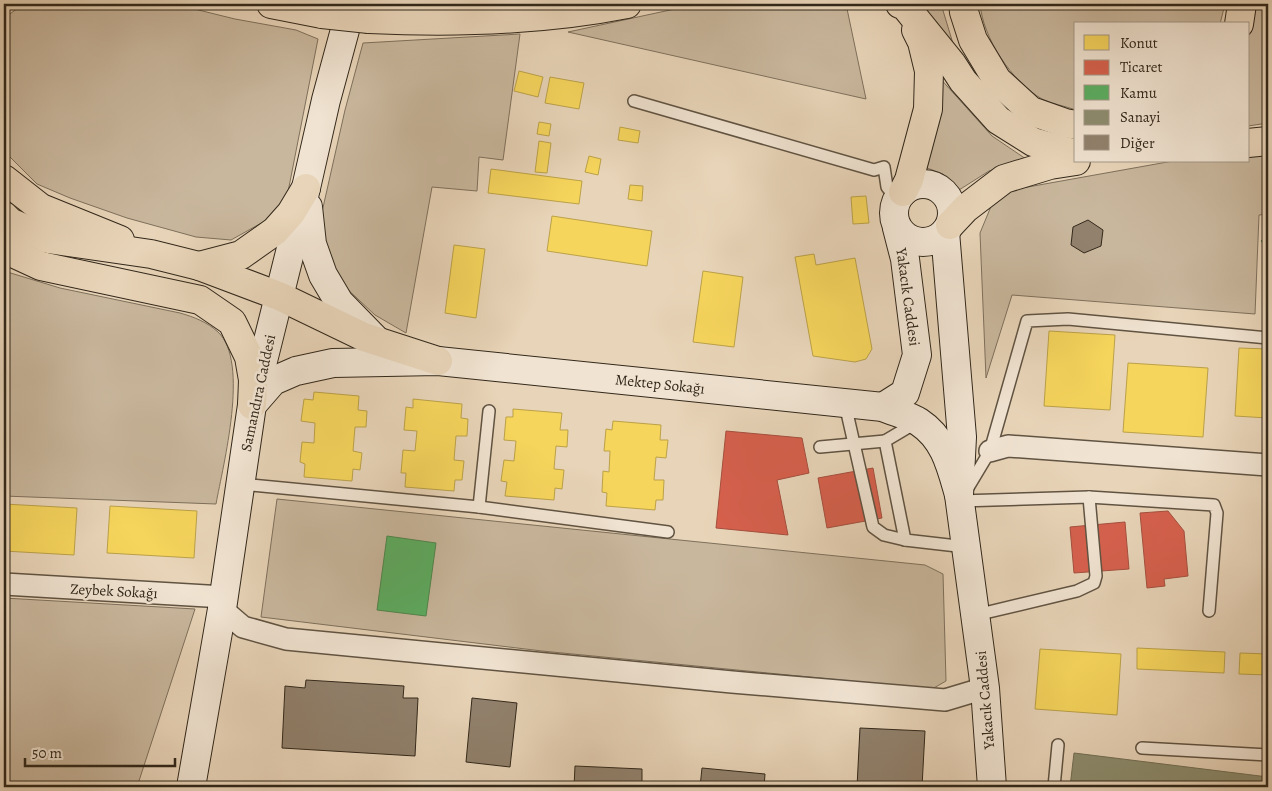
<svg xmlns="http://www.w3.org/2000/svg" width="1272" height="791" viewBox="0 0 1272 791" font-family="Alegreya,serif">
	<rect width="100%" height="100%" fill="#e8d4b8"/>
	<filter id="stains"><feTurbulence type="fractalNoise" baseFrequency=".004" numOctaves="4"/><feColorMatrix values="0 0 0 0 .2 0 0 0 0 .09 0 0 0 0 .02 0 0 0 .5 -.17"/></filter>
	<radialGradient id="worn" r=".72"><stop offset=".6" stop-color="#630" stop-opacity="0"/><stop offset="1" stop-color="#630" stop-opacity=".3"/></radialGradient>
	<g fill="#c9b79d" stroke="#7e705c">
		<path d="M24 4H174L235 19 296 30 318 39 287 197 265 221 231 240 196 237 127 218 70 198 37 184 8 155 4 148V18Z"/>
		<path d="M698 4H846L866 99 568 32Z"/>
		<path d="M916 4H941L958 60Z"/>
		<path d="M980 4H1225L1220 24H1076V110C1065 106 1052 104 1042 99 1012 82 983 38 980 4Z"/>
		<path d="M1254 4H1268V123L1248 126V37L1252 26Z"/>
		<path d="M520 34 503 160 479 157 477 191 432 187 406 333 375 315 343 285 326 251 322 212 345 110 363 43Z"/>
		<path d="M938 76 992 136 1026 159 989 171 959 190 943 174 919 165Z"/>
		<path d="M1248 153H1268V214L1259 215 1255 314 1012 295 986 378 980 233 992 204 1011 190 1173 161H1248Z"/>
		<path d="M4 271 60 288 180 313C194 317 207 322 218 332 250 362 223 465 216 504L4 496Z"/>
		<path d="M277 499 925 565 943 574 946 681 932 689 542 651 261 617Z"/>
		<path d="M4 598 195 609 137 787H4Z"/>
	</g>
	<g fill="#f6d55c" stroke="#bba148">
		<path d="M519 71 543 77 538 97 514 91Z"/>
		<path d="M550 77 584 83 579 109 545 103Z"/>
		<path d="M539 122 551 124 549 136 537 134Z"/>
		<path d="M620 127 640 131 638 143 618 140Z"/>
		<path d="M539 141 551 143 547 173 535 172Z"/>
		<path d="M589 156 601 159 598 175 585 172Z"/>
		<path d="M491 169 582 181 579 204 488 193Z"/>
		<path d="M630 185 643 186 642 201 628 199Z"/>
		<path d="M866 196 869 223 853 224 851 197Z"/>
		<path d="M552 216 652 231 647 266 547 251Z"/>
		<path d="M454 245 485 249 476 318 445 313Z"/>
		<path d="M814 254 816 265 855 258 872 349 866 359 855 362 813 356 795 257Z"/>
		<path d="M703 271 743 277 734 347 693 342Z"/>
		<path d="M1049 331 1115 335 1110 410 1044 406Z"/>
		<path d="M1239 348 1268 349V418L1235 416Z"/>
		<path d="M1128 363 1208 368 1203 437 1123 432Z"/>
		<path d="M314 392 359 396 358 410 367 411 366 427H355L353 451 362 453 360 470 353 469 352 481 304 477 305 464 300 462 302 442 314 443 315 423 301 421 304 399 313 400Z"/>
		<path d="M413 399 462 404 461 418 468 419 467 436H456L454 460 464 461 462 480H455L454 491 405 487 406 473H401L403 450 415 451 417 431 404 430 406 407 413 408Z"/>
		<path d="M513 409 562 413 560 430H568L567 447 556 446 554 469 564 470 562 489 555 488 554 500 505 496 507 482 501 481 504 460 514 461 516 441 504 440 506 417H513Z"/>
		<path d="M613 421 661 425 660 440H668L666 458 656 457 654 480H664L663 500H656L655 510 606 506 607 493 602 492 603 471 609 472 610 451H604L606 429 612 430Z"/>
		<path d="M4 504 77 508 74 555 4 551Z"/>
		<path d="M110 506 197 511 194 558 107 553Z"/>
		<path d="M1137 648 1225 652 1224 673 1137 669Z"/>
		<path d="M1040 649 1121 654 1117 715 1035 709Z"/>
		<path d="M1240 653 1268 654V675L1239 674Z"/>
	</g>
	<g fill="#d6604d" stroke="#a54f3e">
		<path d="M726 431 802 438 809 473 777 480 788 535 716 528Z"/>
		<path d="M873 468 882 518 827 528 818 478Z"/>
		<path d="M1168 511 1184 531 1188 576 1164 579 1165 586 1147 588 1140 513Z"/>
		<path d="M1125 522 1129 569 1074 573 1070 527Z"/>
	</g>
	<g fill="#5aae61" stroke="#4e864c">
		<path d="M1268 234V249L1261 241Z"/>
		<path d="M387 536 436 543 426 616 377 610Z"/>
	</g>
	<path fill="#8c8c6e" stroke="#716e55" d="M1074 753 1268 777V787H1070Z"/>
	<g fill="#91816d" stroke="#32281b">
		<path d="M1088 220 1103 230 1101 246 1084 253 1071 245 1073 227Z"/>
		<path d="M306 680 404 686 403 698H418L415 756 282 748 285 686 305 688Z"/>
		<path d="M472 698 517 703 510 767 466 762Z"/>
		<path d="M860 728 925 731 922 787H857Z"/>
		<path d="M575 766 642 769V787H574Z"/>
		<path d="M702 768 765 774 764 787H700Z"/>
	</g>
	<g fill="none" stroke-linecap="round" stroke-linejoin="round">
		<g stroke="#605342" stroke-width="14">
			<g id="lane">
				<path d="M634 101 874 170 884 167 887 187 897 200"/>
				<path d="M845 404 873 527 884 535 905 540"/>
				<path d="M917 422 885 441 905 540 966 547"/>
				<path d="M820 447 885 441"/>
				<path d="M241 484 479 507 668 532"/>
				<path d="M966 491 990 451 1027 321 1068 319 1268 338"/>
				<path d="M960 501 1089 497 1214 505 1217 513 1209 611"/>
				<path d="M479 507 489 411"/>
				<path d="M976 615 1077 591 1094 583 1096 576 1089 497"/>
				<path d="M1142 748 1268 755"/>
				<path d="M1054 787 1058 745"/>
			</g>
		</g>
		<g stroke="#605342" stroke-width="24">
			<g id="street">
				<path d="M990 451 1008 446 1268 465"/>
				<path d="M4 584 224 597"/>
				<path d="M222 609 243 627 286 639 732 682 945 700 985 688"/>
			</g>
		</g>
		<g stroke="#32281b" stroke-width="30">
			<g id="secondary">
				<circle cx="923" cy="213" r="29"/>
				<path d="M308 207 312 244 323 275 339 302 377 341"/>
				<path d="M945 232 962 437 959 495 985 688 992 787"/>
				<path d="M253 404 273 381 296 371 333 363 438 361 883 407C894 412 908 415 919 422 945 439 951 467 959 495"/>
				<path d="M883 407 905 393 917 355 905 259 897 228"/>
				<path d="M191 787 222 609 252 405 306 188 326 100 352 4"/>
			</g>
		</g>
		<g stroke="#32281b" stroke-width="30">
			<g id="highway">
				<path d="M271 4 322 14"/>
				<path d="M900 4 905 6 952 64 963 81 998 120 1033 142 1076 154"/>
				<path d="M963 4 964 12 973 40 997 80 1031 111 1065 123 1076 125"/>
				<path d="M369 19C455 23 542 21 627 4"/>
				<path d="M1239 24 1242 4"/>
				<path d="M1248 143 1268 141"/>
				<path d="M4 179 41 208 120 240"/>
				<path d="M903 192 909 180 928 109 929 71 922 42 916 30"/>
				<path d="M4 216 10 222 48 239 151 254 199 266 279 296 364 337 438 361"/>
				<path d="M950 225 966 208 1004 179 1050 165 1076 161"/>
				<path d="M4 249 41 266 200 300 232 322 249 357 253 380 252 405"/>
				<path d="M199 266 241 255 275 231 291 213 306 188"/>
			</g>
		</g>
		<use href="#lane" stroke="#f0e3d1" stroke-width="11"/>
		<use href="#street" stroke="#f0e3d1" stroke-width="21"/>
		<use href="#secondary" stroke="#f0e3d1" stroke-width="28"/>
		<use href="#highway" stroke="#e8d4b8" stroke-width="28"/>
		<g stroke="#32281b" stroke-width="30" stroke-linecap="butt">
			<path id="highway-bridge" d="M322 14 369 19"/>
		</g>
		<use href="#highway-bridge" stroke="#e8d4b8" stroke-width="28"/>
	</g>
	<g text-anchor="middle" stroke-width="5" stroke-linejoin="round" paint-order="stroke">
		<g font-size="15" fill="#32281b" stroke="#f0e3d1">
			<text transform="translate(908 297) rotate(82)" y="5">Yakacık Caddesi</text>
			<text transform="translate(660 384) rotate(6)" y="5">Mektep Sokağı</text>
			<text transform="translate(258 393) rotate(-78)" y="5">Samandıra Caddesi</text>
			<text transform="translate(114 591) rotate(3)" y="5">Zeybek Sokağı</text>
			<text transform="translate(985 700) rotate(-95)" y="5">Yakacık Caddesi</text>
		</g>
	</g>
	<rect width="1272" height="791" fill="none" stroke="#e8d4b8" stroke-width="20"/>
	<rect x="5" y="5" width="1262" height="781" fill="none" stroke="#32281b" stroke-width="2.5"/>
	<rect x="10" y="10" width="1252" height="771" fill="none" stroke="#32281b"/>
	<rect x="1074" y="22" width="175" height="140" fill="#f0e3d1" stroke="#a49888"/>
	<rect x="1084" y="35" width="25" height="15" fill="#f6d55c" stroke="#a49888"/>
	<text x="1120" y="48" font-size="15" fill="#32281b">Konut</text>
	<rect x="1084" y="60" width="25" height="15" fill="#d6604d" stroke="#a49888"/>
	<text x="1120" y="72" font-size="15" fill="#32281b">Ticaret</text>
	<rect x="1084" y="85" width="25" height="15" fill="#5aae61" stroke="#a49888"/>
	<text x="1120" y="98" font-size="15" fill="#32281b">Kamu</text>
	<rect x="1084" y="110" width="25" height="15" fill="#8c8c6e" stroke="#a49888"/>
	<text x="1120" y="122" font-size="15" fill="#32281b">Sanayi</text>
	<rect x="1084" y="135" width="25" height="15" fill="#91816d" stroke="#a49888"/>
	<text x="1120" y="148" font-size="15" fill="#32281b">Diğer</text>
	<path d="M25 758v8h150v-8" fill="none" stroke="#32281b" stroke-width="2.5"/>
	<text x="32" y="758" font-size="15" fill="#32281b" stroke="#f0e3d1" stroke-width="4" paint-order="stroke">50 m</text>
	<rect width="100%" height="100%" filter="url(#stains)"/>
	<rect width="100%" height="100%" fill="url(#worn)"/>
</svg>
